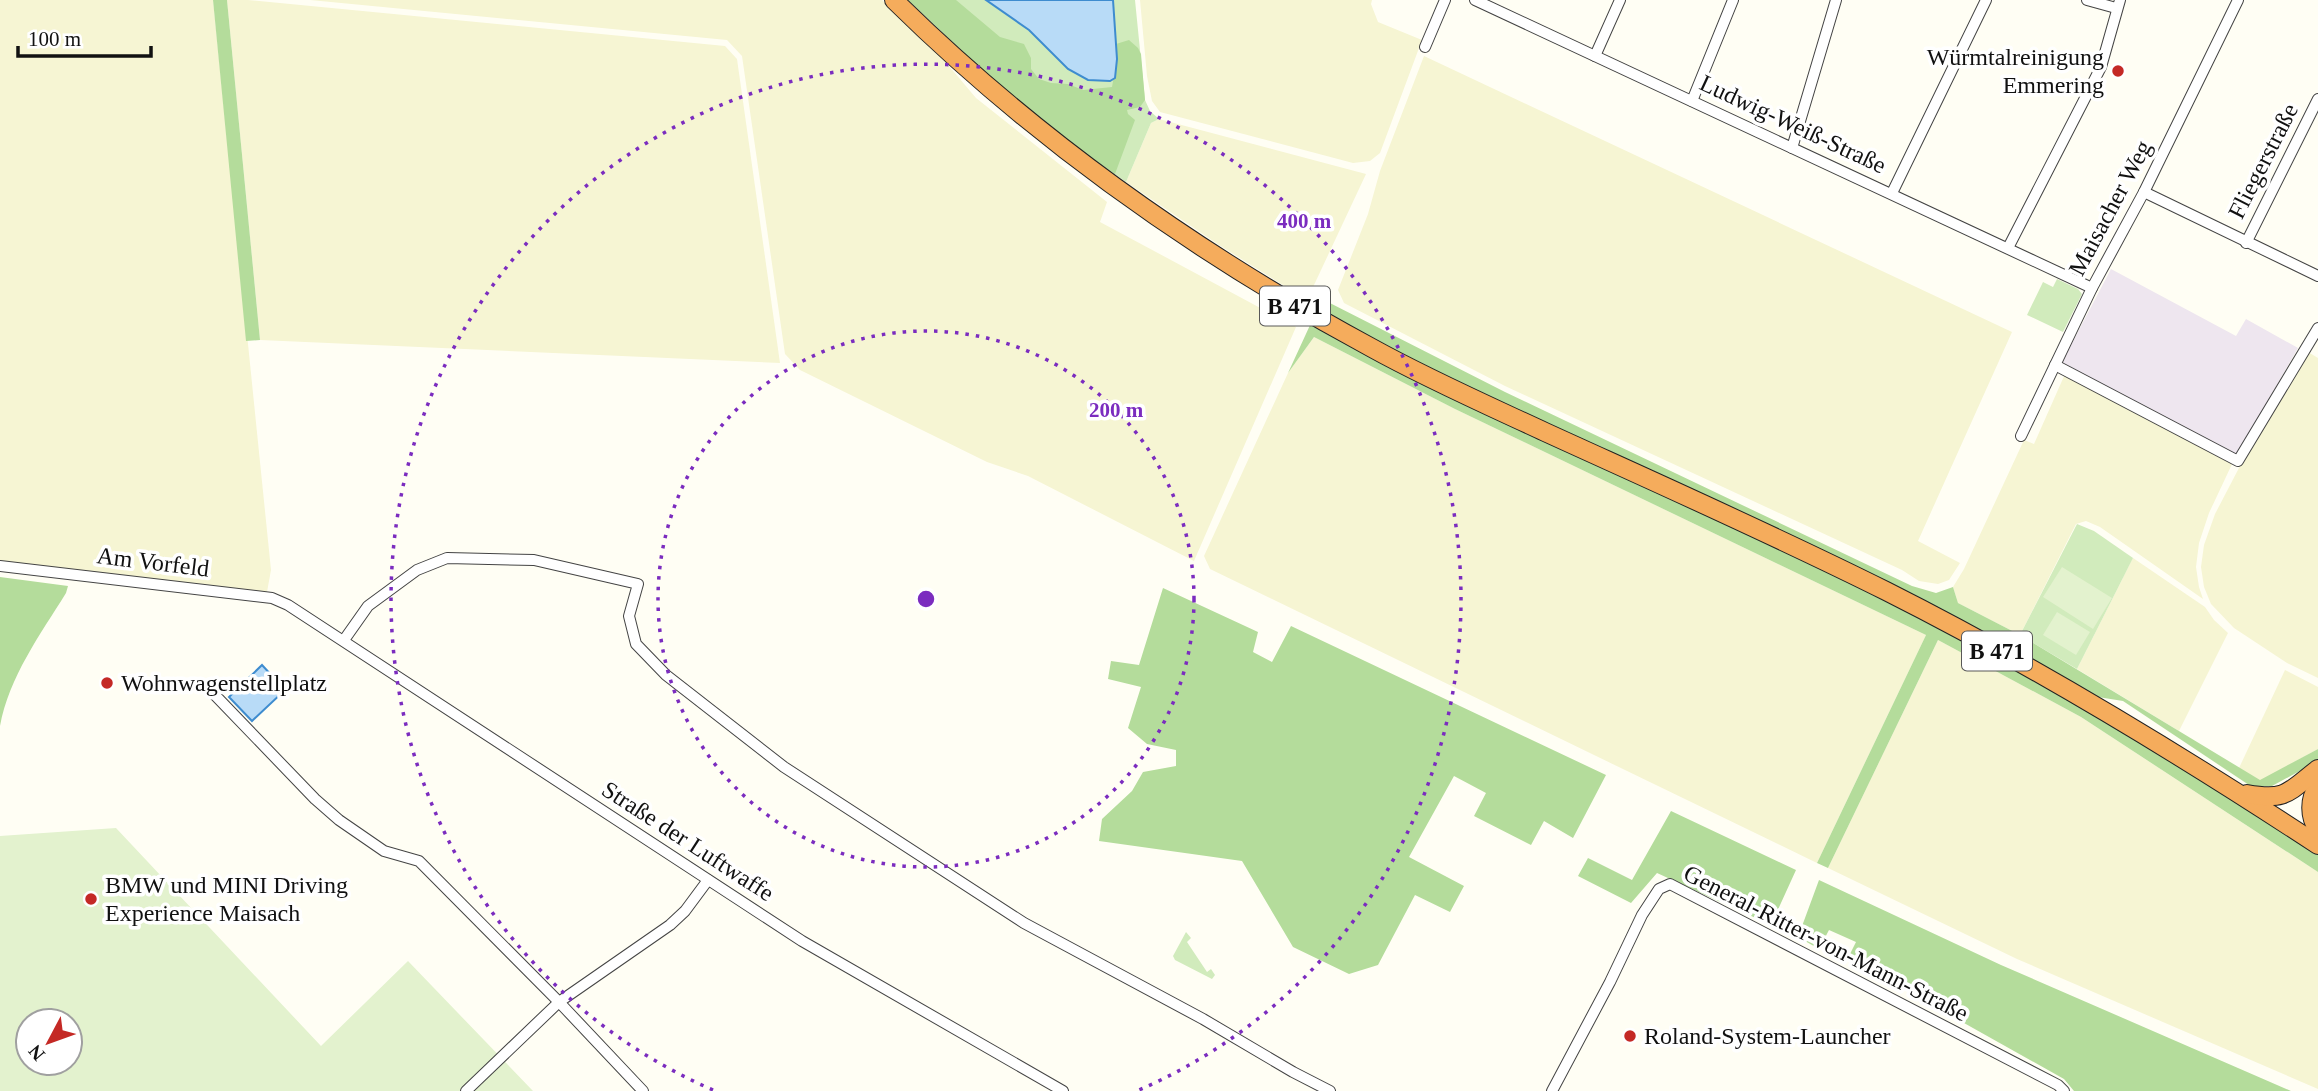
<svg xmlns="http://www.w3.org/2000/svg" width="2318" height="1091" viewBox="0 0 2318 1091" font-family="'Times New Roman',serif">
	<rect width="100%" height="100%" fill="#fffef4"/>
	<path fill="#eee6ef" d="M2111 269 2236 336 2246 319 2298 348 2236 456 2061 364Z"/>
	<g fill="#f6f5d3">
		<path d="M0 0H213L271 570 267 592 0 562Z"/>
		<path d="M227 0H248L725 46 737 59 780 363 260 340Z"/>
		<path d="M310 0H882L943 59 976 98 1107 202 1100 222 1296 327 1194 561 1028 476 987 462 800 370 785 354 742 56 727 40Z"/>
		<path d="M1140 0H1372L1371 4 1378 22 1422 40 1380 153 1370 161 1353 163 1160 112 1152 101 1147 76Z"/>
		<path d="M1424 56 2012 332 1918 541 1960 563 1949 580 1938 584 1919 581 1902 570 1505 386 1344 303 1338 290 1368 214 1380 171Z"/>
		<path d="M1159 119 1366 174 1307 300 1219 245 1126 182 1151 123Z"/>
		<path d="M1314 337 1455 409 1926 635 1817 863 1210 569 1204 556 1288 373Z"/>
		<path d="M2308 352 2318 358V678L2287 663 2234 628 2211 604 2204 587 2201 567 2204 545 2215 514 2240 466Z"/>
		<path d="M2065 374 2233 462 2209 513 2199 543 2196 567 2199 587 2203 599 2100 527 2086 521 2076 524 2020 635 1958 603 1953 587 1964 569 2024 440 2034 444Z"/>
		<path d="M2133 558 2205 607 2214 620 2228 633 2179 731 2077 669Z"/>
		<path d="M1938 640 2081 717 2318 872V1089L2017 959 1828 868Z"/>
		<path d="M2285 670 2318 687V749L2260 781 2239 768Z"/>
	</g>
	<g fill="#d1ebbc">
		<path d="M908 0H986L1029 30 1068 69 1117 59 1113 0H1135L1145 100 1150 111 1159 119 1151 123 1126 182 1066 140Z"/>
		<path d="M2057 279 2078 289 2082 294 2063 332 2027 315 2043 282 2053 287Z"/>
		<path d="M2077 524 2094 531 2133 558 2077 669 2020 635Z"/>
		<path d="M1186 932 1191 938 1187 942 1207 972 1211 969 1215 975 1212 979 1175 960 1173 956Z"/>
	</g>
	<g fill="#b4dc9b">
		<path d="M213 0H227L260 340 246 341Z"/>
		<path d="M908 0H956L1000 37 1024 44 1031 58V69L1039 79 1051 83 1068 84 1083 90 1112 87 1117 59 1116 44 1129 40 1138 48 1141 54 1145 100 1140 107 1127 110 1128 114 1135 120 1115 174 1066 140 995 82Z"/>
		<path d="M1322 299 1505 392 1912 586 1936 593 1953 587 1958 603 2020 635 2260 780 2318 749V761L2272 786 2252 787 2123 701 2098 697C2029 659 1959 618 1888 584 1698 493 1502 412 1319 309Z"/>
		<path d="M1311 323 1886 598 2094 709 2318 851V872L2081 717 1938 640 1828 868 1817 863 1926 635 1455 409 1314 337 1288 373Z"/>
		<path d="M0 577 68 586 66 593C40 635 9 677 0 726Z"/>
		<path d="M1163 588 1258 632 1253 652 1272 662 1291 626 1606 775 1573 838 1544 821 1531 845 1474 816 1486 793 1454 776 1409 857 1464 886 1450 912 1415 895 1378 965 1349 974 1293 947 1242 861 1099 841 1102 819 1132 791 1143 772 1176 766V750L1147 744 1128 728 1141 687 1108 679 1111 661 1139 665Z"/>
		<path d="M1671 811 1796 870 1771 925 1657 873 1631 903 1578 876 1588 858 1632 880Z"/>
		<path d="M1819 880 2001 965 2291 1091H2074L2064 1079 1848 958 1856 942 1829 930 1819 949 1798 937Z"/>
	</g>
	<g fill="#e3f2ce" fill-rule="evenodd">
		<path d="M2062 567 2112 598 2093 629 2043 597Z"/>
		<path d="M2057 612 2090 632 2076 655 2043 635Z"/>
		<path d="M116 828 321 1046 408 961 533 1091H0V836ZM28 1021H70V1063H28Z"/>
	</g>
	<g fill="#b8dbf7" stroke="#3e8ccf" stroke-width="2">
		<path d="M986 0H1113L1117 59 1115 78 1110 81 1088 80 1068 69 1029 30Z"/>
		<path d="M262 665 285 690 252 721 229 697Z"/>
	</g>
	<g fill="none" stroke-linecap="round" stroke-linejoin="round">
		<g stroke="#444" stroke-width="12">
			<g id="street">
				<path d="M1475 0 2092 288"/>
				<path d="M2087 0 2116 8"/>
				<path d="M1425 47 1445 0"/>
				<path d="M1595 56 1620 0"/>
				<path d="M1692 101 1733 0"/>
				<path d="M1792 148 1836 0"/>
				<path d="M2144 192 2318 276"/>
				<path d="M1892 193 1986 0"/>
				<path d="M2246 243 2318 99"/>
				<path d="M2008 248 2101 67 2120 0"/>
				<path d="M2055 365 2238 461 2318 328"/>
				<path d="M2021 436 2092 288 2144 192 2238 0"/>
				<path d="M0 566 272 598 288 605 802 941 1063 1091"/>
				<path d="M344 640 368 606 417 570 447 558 534 560 638 584 629 616 636 644 666 675 784 767 1024 923 1203 1019 1293 1072 1330 1091"/>
				<path d="M212 692 315 799 339 820 384 851 419 861 559 1002 643 1091"/>
				<path d="M466 1091 559 1002 670 925 685 911 708 880"/>
				<path d="M1552 1091 1610 982 1642 915 1659 889 1670 884 2058 1085 2064 1091"/>
			</g>
		</g>
		<g stroke="#222" stroke-width="20">
			<g id="highway">
				<path d="M894 0C1037 141 1196 253 1372 348 1428 379 1487 405 1545 432 1659 484 1774 535 1886 591 2035 666 2178 753 2318 845"/>
				<path d="M2318 786C2309 799 2309 816 2318 830"/>
				<path d="M2247 794C2287 801 2288 792 2318 769"/>
			</g>
		</g>
		<use href="#street" stroke="#fff" stroke-width="10"/>
		<use href="#highway" stroke="#f5ac5c" stroke-width="18"/>
	</g>
	<g fill="none" stroke="#7b2cbf" stroke-width="3.5" stroke-dasharray="3.5 7">
		<circle cx="926" cy="599" r="268"/>
		<path d="M713 1090A535 535 0 1 1 1139 1090"/>
	</g>
	<g fill="#c42925" stroke="#fff" stroke-width="2.5">
		<circle cx="2118" cy="71" r="7"/>
		<circle cx="107" cy="683" r="7"/>
		<circle cx="91" cy="899" r="7"/>
		<circle cx="1630" cy="1036" r="7"/>
	</g>
	<g text-anchor="middle" stroke-width="7" stroke-linejoin="round" paint-order="stroke">
		<g fill="#fff" stroke="#585858" stroke-width="2">
			<rect x="1260" y="286.5" width="70" height="39" rx="5"/>
			<rect x="1962" y="631.5" width="70" height="39" rx="5"/>
		</g>
		<g font-size="23" font-weight="bold" fill="#111">
			<text x="1295" y="314">B 471</text>
			<text x="1997" y="659">B 471</text>
		</g>
		<g font-size="24" fill="#111" stroke="#fff" text-anchor="start">
			<text x="2104" y="65" text-anchor="end">Würmtalreinigung<tspan x="2104" dy="28">Emmering</tspan></text>
			<text x="121" y="691">Wohnwagenstellplatz</text>
			<text x="105" y="893">BMW und MINI Driving<tspan x="105" dy="28">Experience Maisach</tspan></text>
			<text x="1644" y="1044">Roland-System-Launcher</text>
		</g>
		<g font-size="24" fill="#111" stroke="#fff">
			<text transform="translate(1793 124) rotate(25)" y="8">Ludwig-Weiß-Straße</text>
			<text transform="translate(2263 161) rotate(-63)" y="8">Fliegerstraße</text>
			<text transform="translate(2110 208) rotate(-62)" y="8">Maisacher Weg</text>
			<text transform="translate(153 562) rotate(7)" y="8">Am Vorfeld</text>
			<text transform="translate(688 841) rotate(33)" y="8">Straße der Luftwaffe</text>
			<text transform="translate(1826 943) rotate(27)" y="8">General-Ritter-von-Mann-Straße</text>
		</g>
	</g>
	<circle cx="926" cy="599" r="10" fill="#7b2cbf" stroke="#fff" stroke-width="3.5"/>
	<g font-size="21" text-anchor="middle" font-weight="bold" fill="#7b2cbf" stroke="#fff" stroke-width="7" stroke-linejoin="round" paint-order="stroke">
		<text x="1304" y="228">400 m</text>
		<text x="1116" y="417">200 m</text>
	</g>
	<g transform="translate(49 1042) rotate(229)"><circle r="33" fill="#ffffff" stroke="#a0a0a0" stroke-width="2"/>
	<path d="M0-5L12 26L0 18L-12 26Z" fill="#c42925"/>
	<text y="-10" font-size="19" font-weight="bold" text-anchor="middle" fill="#111111">N</text>
	</g>
	<path d="M18 46v10h133v-10" fill="none" stroke="#111111" stroke-width="3.5"/>
	<text x="28" y="46" font-size="21" fill="#111111" stroke="#ffffff" stroke-width="5" paint-order="stroke">100 m</text>
</svg>
